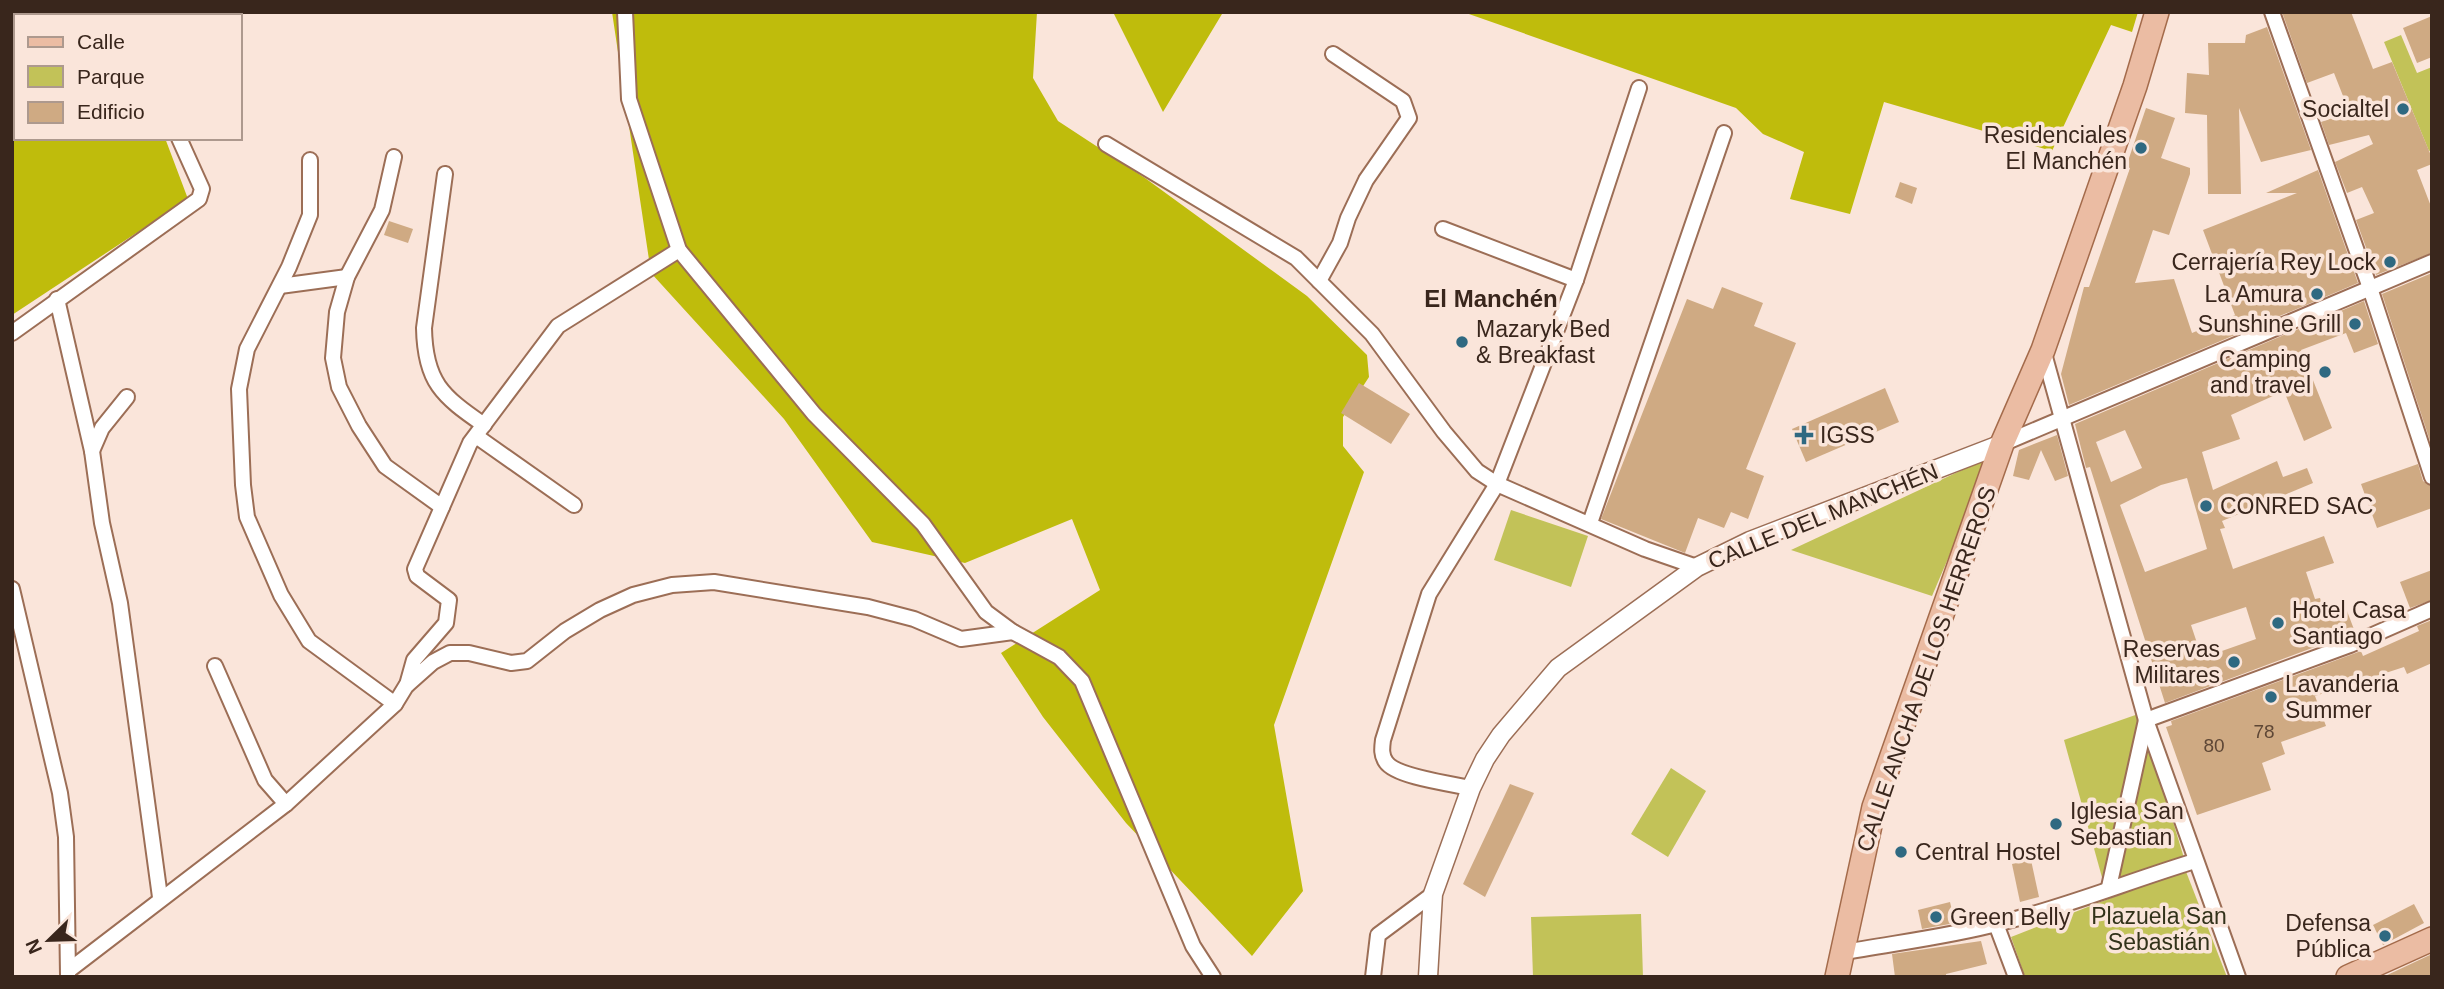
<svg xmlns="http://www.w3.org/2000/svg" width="2444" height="989" viewBox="0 0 2444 989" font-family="Arial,sans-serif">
	<rect width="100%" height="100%" fill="#fae5da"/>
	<g fill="#c2c258">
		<path d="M2401 35 2417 73 2432 67V150L2429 151 2384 42Z"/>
		<path d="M1992 456 1932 596 1791 550Z"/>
		<path d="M1511 510 1588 536 1571 587 1494 560Z"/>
		<path d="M2144 712 2103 881 2064 740Z"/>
		<path d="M2148 739 2184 858 2118 879Z"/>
		<path d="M1671 768 1706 791 1668 857 1631 834Z"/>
		<path d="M2185 869 2227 977H2025L2011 937Z"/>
		<path d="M1641 914 1643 977H1533L1531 917Z"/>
	</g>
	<g fill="#bfbc0c">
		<path d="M12 12H110L111 16H16V138H165L188 199 12 315Z"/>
		<path d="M612 12H1037L1033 78 1058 121 1145 178 1307 296 1367 355 1369 377 1343 417V446L1364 472 1274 725 1303 891 1252 956 1126 823 1043 717 1001 653 1100 590 1072 519 965 563 872 542 784 419 651 273Z"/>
		<path d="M1113 12H2138L2132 32 2111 25 2052 151 1884 102 1850 214 1790 199 1804 152 1763 134 1736 108 1466 13 1222 14 1163 112Z"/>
	</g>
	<g fill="#cfaa83" fill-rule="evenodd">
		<path d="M2282 12H2351L2373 69 2392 62 2432 158V164L2417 170 2432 209V253L2376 275 2356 220 2374 213 2362 187 2347 193 2335 162 2373 144 2369 135 2329 145 2321 122 2347 113 2345 101 2334 73 2307 83Z"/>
		<path d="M2432 16V57L2417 63 2403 28Z"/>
		<path d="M2267 27 2311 150 2261 162 2239 108 2241 194H2208L2207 115 2185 113 2187 73 2209 75 2208 43H2245L2246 35Z"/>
		<path d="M2146 108 2175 118 2161 158 2190 168V174L2169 235 2153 230 2135 283 2174 279 2192 333 2235 315 2203 230 2297 193H2266L2318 170 2358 283 2069 405 2061 374 2084 287H2089L2130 168 2126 167Z"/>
		<path d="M1900 182 1917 188 1912 204 1895 197Z"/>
		<path d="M389 221 413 229 408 243 384 235Z"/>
		<path d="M2432 273V441H2430L2382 294Z"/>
		<path d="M1722 287 1763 303 1754 326 1796 343 1746 469 1764 476 1748 519 1731 512 1724 528 1698 518 1685 553 1601 519 1687 299 1713 309Z"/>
		<path d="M2364 301 2378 344 2354 353 2346 333 2301 350 2332 428 2304 441 2284 391 2231 415 2240 439 2202 452 2213 490 2277 461 2283 477 2307 468 2313 483 2222 521 2225 528 2220 529 2233 569 2324 536 2334 563 2306 572 2315 599 2320 598 2326 619 2347 611 2355 632 2165 703 2090 467 2086 468 2075 424ZM2125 430 2142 468 2111 482 2096 442ZM2187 478 2207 549 2145 572 2120 505 2161 485ZM2246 607 2256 639 2202 658 2191 625Z"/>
		<path d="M1359 383 1410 414 1391 444 1341 413Z"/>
		<path d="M1885 388 1899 422 1806 462 1792 429Z"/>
		<path d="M2057 435 2068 476 2055 481 2041 450 2029 480 2013 476 2019 450Z"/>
		<path d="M2418 464 2423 481 2432 486V508L2377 528 2361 484Z"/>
		<path d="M2432 570V600L2410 608 2400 582Z"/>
		<path d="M2432 620V663L2407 674 2404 667 2315 696 2326 726 2281 742 2285 754 2262 763 2271 790 2197 815 2166 727 2172 725 2171 721 2361 651 2363 656 2419 631 2417 626Z"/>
		<path d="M1510 784 1534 793 1485 897 1463 884Z"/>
		<path d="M2031 860 2039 897 2020 902 2012 864Z"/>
		<path d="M1950 902 1955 923 1922 929 1918 910Z"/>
		<path d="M2414 904 2424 923 2383 945 2373 925Z"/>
		<path d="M1981 941 1987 964 1946 974V977H1895L1892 954Z"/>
		<path d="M2432 954V977H2383Z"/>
	</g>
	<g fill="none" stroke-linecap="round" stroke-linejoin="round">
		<g stroke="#9c6e56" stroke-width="18">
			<g id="minor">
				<path d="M120 12 122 16"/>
				<path d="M625 12 629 99 679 250 814 414 923 524 986 612 1013 632 1059 657 1082 681 1193 946 1213 977"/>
				<path d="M2272 12 2370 288 2432 477"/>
				<path d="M1106 144 1296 258 1372 334 1444 432 1477 471 1497 484 1645 549 1697 567"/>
				<path d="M394 157 382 210 347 277 337 312 333 358 339 387 359 426 385 466 442 507"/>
				<path d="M310 160V215L289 267 247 349 239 389 243 485 247 517 281 595 309 641 395 704"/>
				<path d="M445 174 424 328C425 382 442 396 484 425"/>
				<path d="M1443 229 1576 280"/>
				<path d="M1319 281 1340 243 1348 218 1366 180 1409 118 1403 101 1333 54"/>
				<path d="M280 286 347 277"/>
				<path d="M57 299 92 451 102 523 120 603 160 897"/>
				<path d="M12 333 199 199 202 189 179 138"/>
				<path d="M2043 350 2146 720 2238 977"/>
				<path d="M476 436 574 505"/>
				<path d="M2002 444 2432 262"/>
				<path d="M92 451 102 428 127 397"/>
				<path d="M1590 523 1724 133"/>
				<path d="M12 589 60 793 66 837 68 975"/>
				<path d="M215 666 265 780 286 804"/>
				<path d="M407 685 414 660 446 623 449 600 417 576 415 569 470 443 558 326 679 250"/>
				<path d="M1471 788C1453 784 1396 777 1386 762 1381 755 1382 748 1383 740L1429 594 1497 484 1576 280 1639 88"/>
				<path d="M2109 887 2146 720 2350 645 2432 609"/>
				<path d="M1996 924 2016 977"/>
				<path d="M1840 953C1893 943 1948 937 2000 923 2066 907 2129 881 2195 861"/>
				<path d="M68 971 286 804 395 704 406 686 433 662 450 653H469L511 663 527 661 565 631 600 610 633 595 672 585 714 582 868 607 914 619 961 639 1013 632"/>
				<path d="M1373 977 1378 935 1433 894"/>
			</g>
		</g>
		<g stroke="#9c6e56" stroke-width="21">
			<path id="tertiary" d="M1428 977 1433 894 1471 788 1485 759 1501 735 1558 668 1697 567 1750 541 2002 444"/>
		</g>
		<g stroke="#a46b4b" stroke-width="26">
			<g id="primary">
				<path d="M1837 977 1874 807 2002 444 2043 350 2135 86 2157 12"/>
				<path d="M2348 977 2432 939"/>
			</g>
		</g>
		<use href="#minor" stroke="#fff" stroke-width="14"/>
		<use href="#tertiary" stroke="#fff" stroke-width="18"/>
		<use href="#primary" stroke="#ebbca3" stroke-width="23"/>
	</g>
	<g fill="#2f6981" stroke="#fae5da" stroke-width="2.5">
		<circle cx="2403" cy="109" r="7"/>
		<circle cx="2141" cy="148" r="7"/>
		<circle cx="2390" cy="262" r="7"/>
		<circle cx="2317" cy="294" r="7"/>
		<circle cx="2355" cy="324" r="7"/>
		<circle cx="1462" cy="342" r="7"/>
		<circle cx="2325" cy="372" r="7"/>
		<path d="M1800.5 424.5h7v7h7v7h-7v7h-7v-7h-7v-7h7z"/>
		<circle cx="2206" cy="506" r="7"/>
		<circle cx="2278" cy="623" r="7"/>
		<circle cx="2234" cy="662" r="7"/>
		<circle cx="2271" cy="697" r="7"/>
		<circle cx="2056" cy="824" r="7"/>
		<circle cx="1901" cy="852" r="7"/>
		<circle cx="1936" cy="917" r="7"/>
		<circle cx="2385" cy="936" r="7"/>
	</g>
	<g text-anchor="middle" stroke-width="7" stroke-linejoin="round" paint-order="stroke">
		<g font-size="19" fill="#5e4736">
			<text x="2264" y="738">78</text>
			<text x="2214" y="752">80</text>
		</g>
		<g font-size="23" fill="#39261c" stroke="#fae5da" text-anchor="end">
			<text x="2389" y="117">Socialtel</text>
			<text x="2127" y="143">Residenciales<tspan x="2127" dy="26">El Manchén</tspan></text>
			<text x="2376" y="270">Cerrajería Rey Lock</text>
			<text x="2303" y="302">La Amura</text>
			<text x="2341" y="332">Sunshine Grill</text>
			<text x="1476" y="337" text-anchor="start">Mazaryk Bed<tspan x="1476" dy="26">&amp; Breakfast</tspan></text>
			<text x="2311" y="367">Camping<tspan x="2311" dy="26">and travel</tspan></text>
			<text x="1820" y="443" text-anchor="start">IGSS</text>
			<text x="2220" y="514" text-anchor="start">CONRED SAC</text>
			<text x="2292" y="618" text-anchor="start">Hotel Casa<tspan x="2292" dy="26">Santiago</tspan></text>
			<text x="2220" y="657">Reservas<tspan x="2220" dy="26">Militares</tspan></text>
			<text x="2285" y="692" text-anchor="start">Lavanderia<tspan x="2285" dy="26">Summer</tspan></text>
			<text x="2070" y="819" text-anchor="start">Iglesia San<tspan x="2070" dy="26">Sebastian</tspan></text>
			<text x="1915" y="860" text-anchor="start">Central Hostel</text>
			<text x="1950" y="925" text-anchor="start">Green Belly</text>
			<text x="2371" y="931">Defensa<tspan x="2371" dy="26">Pública</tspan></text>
		</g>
		<g font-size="23" fill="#39261c" stroke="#fae5da">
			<text transform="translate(1823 516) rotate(-22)" y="8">CALLE DEL MANCHÉN</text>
			<text transform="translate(1926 669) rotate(-71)" y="8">CALLE ANCHA DE LOS HERREROS</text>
		</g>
		<g font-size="23" fill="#32321a" stroke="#fae5da">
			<text x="2159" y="924">Plazuela San<tspan x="2159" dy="26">Sebastián</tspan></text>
		</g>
		<g font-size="24" font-weight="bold" fill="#39261c" stroke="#fae5da">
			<text x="1491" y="307">El Manchén</text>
		</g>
	</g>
	<rect width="2444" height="989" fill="none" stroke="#39261c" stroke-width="28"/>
	<rect x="14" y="14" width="228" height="126" fill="#fae5da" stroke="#ad998e" stroke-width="2"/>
	<rect x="28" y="37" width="35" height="10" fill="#ebbca3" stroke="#ad998e" stroke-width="2"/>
	<text x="77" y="49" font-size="21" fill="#39261c">Calle</text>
	<rect x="28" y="66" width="35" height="21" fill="#c2c258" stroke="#ad998e" stroke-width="2"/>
	<text x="77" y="84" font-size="21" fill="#39261c">Parque</text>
	<rect x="28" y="102" width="35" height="21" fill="#cfaa83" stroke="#ad998e" stroke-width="2"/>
	<text x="77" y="119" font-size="21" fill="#39261c">Edificio</text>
	<g transform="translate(49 940) rotate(247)" stroke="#fae5da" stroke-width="5" paint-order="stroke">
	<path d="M0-5L12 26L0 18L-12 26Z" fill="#39261c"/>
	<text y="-10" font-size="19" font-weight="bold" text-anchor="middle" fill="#39261c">N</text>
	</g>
</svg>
